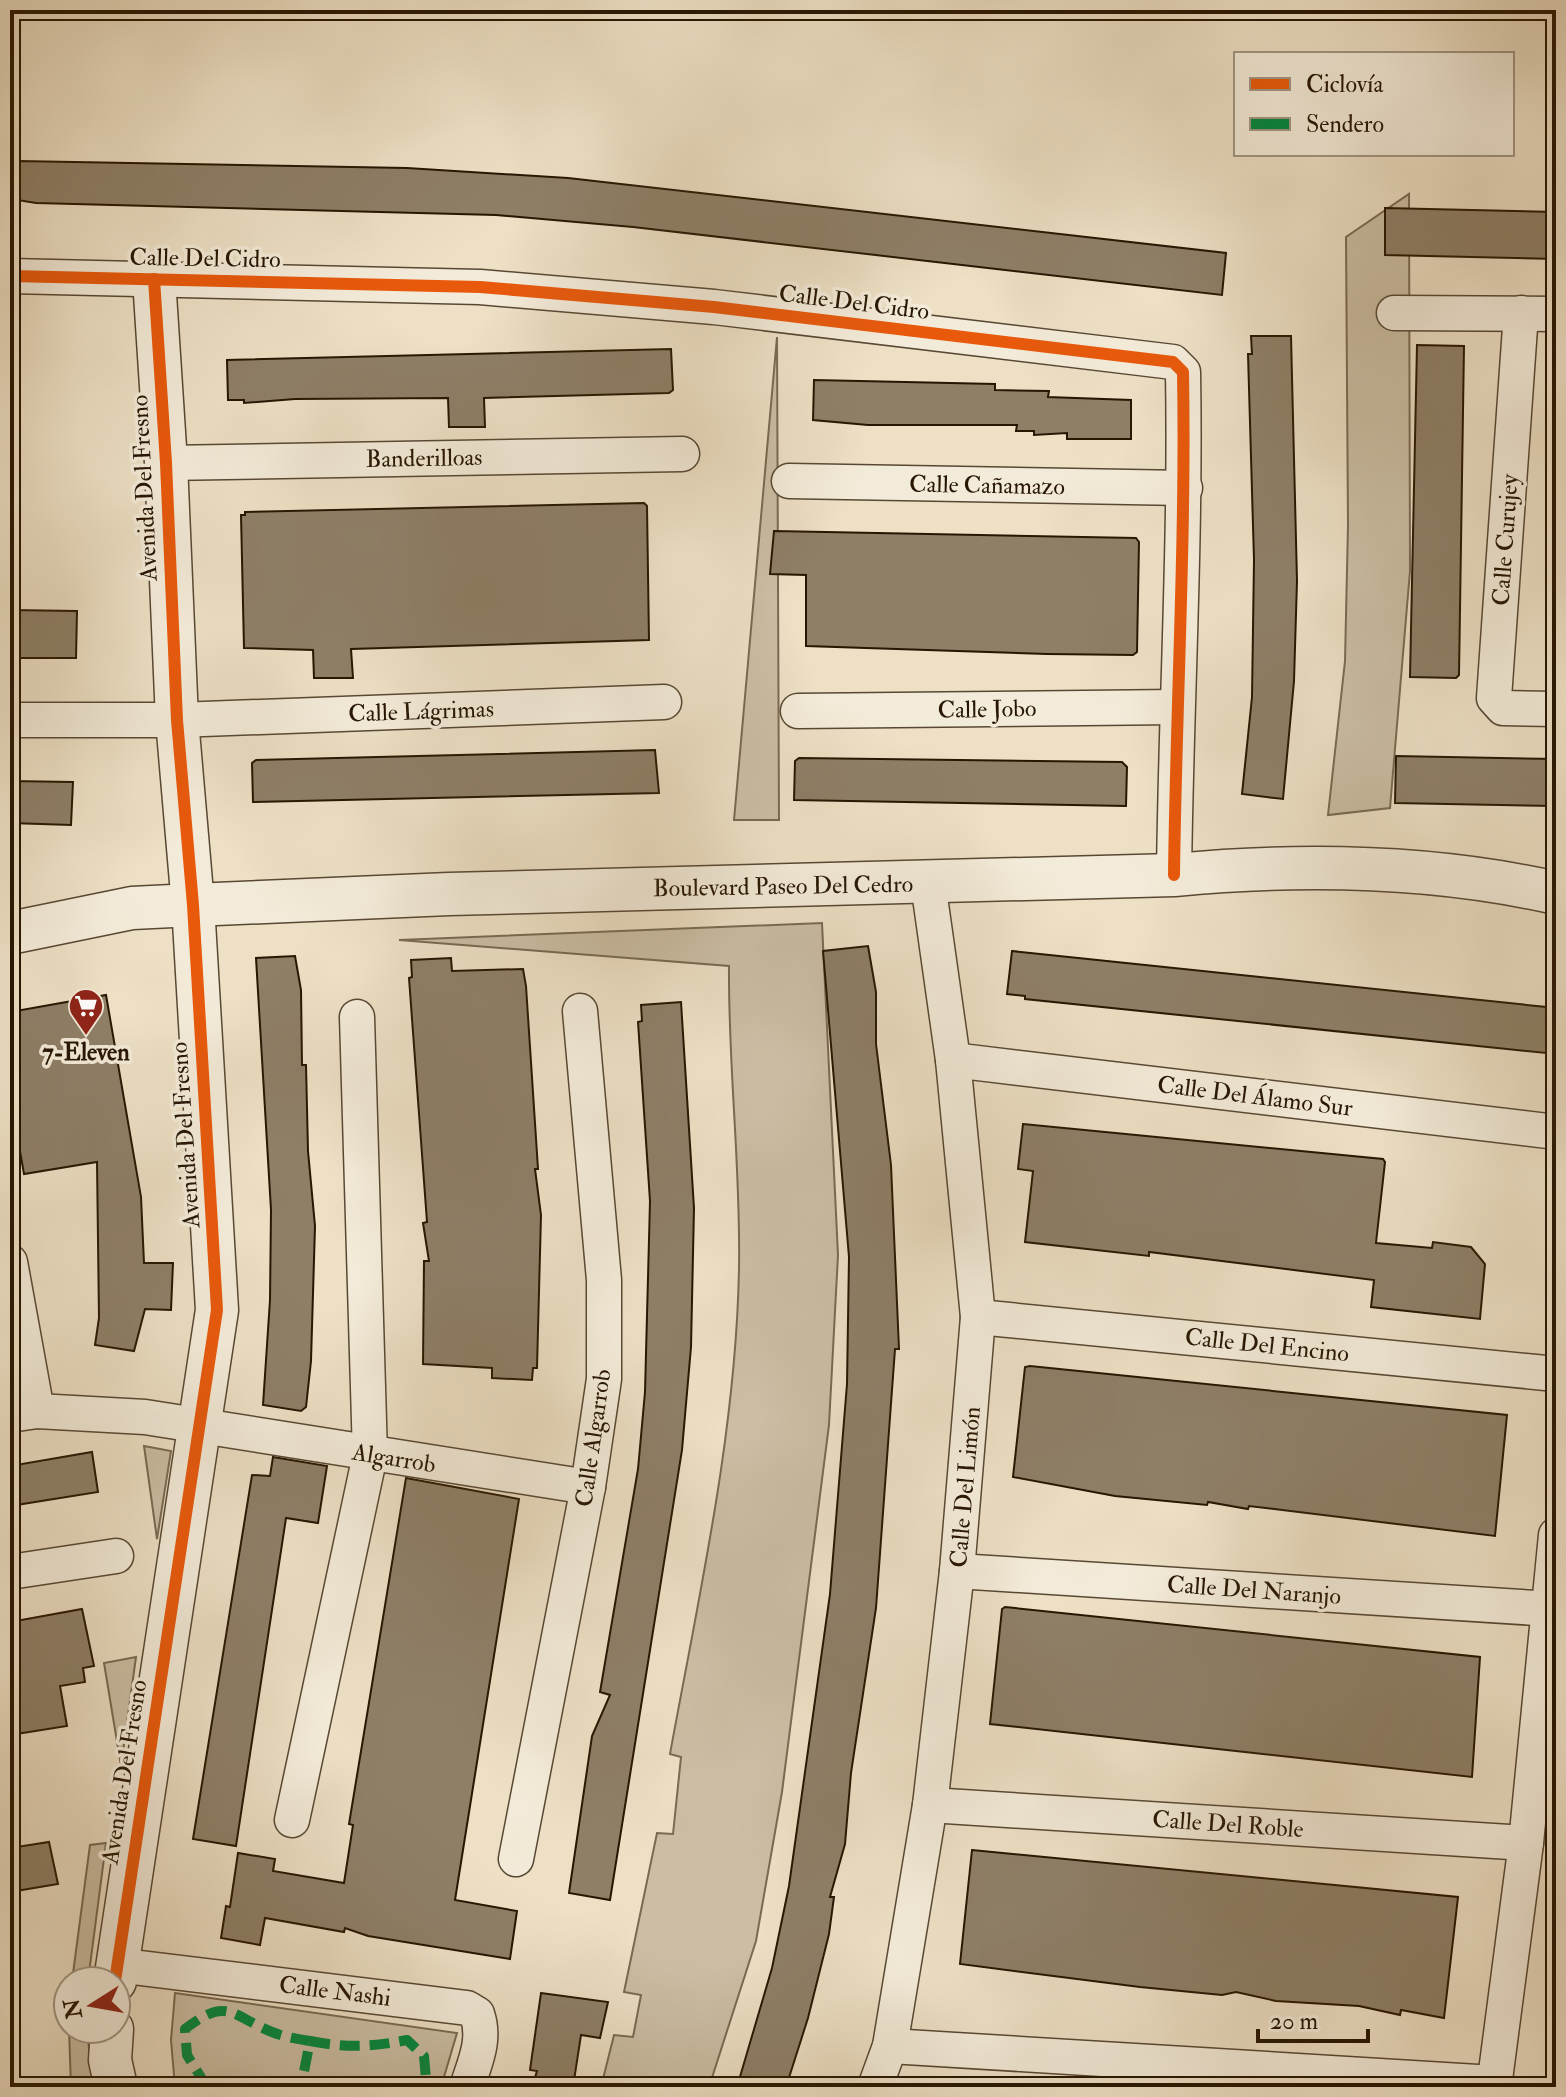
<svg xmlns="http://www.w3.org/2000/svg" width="1566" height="2097" viewBox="0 0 1566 2097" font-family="'IM FELL Double Pica',serif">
	<rect width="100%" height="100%" fill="#ede0c5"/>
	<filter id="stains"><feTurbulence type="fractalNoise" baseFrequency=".0025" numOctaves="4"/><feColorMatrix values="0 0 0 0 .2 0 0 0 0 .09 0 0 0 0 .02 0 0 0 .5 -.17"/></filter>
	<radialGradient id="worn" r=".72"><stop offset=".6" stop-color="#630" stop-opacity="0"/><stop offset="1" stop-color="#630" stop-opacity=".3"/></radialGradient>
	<g fill="#cbbea4" stroke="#796a53" stroke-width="2">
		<path d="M1409 194 1410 571 1390 808 1328 815 1345 661 1348 525 1346 237Z"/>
		<path d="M777 337 779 820H734Z"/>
		<path d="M10 431H18L15 529 10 528Z"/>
		<path d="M822 923 838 1255 829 1425 782 1792 756 1941 709 2087H601L614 2035 633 2037 641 1995 624 1992 657 1833 673 1834 681 1757 670 1754C699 1595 736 1432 739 1269 741 1168 728 1067 729 966L399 940Z"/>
		<path d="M144 1446 171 1451 157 1539Z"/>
		<path d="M136 1657 121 1766 104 1663Z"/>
		<path d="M106 1843 88 1981H72L90 1845Z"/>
		<path d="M175 1993 457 2033 441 2087H175L171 2040Z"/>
		<path d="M69 2029H87L93 2087H71Z"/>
	</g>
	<g fill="#8e7f67" stroke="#271602" stroke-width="2">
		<path d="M18 161 407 168 568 178 1226 253 1222 295 633 227 496 215 36 203 17 200Z"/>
		<path d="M1385 208 1556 212V259L1385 255Z"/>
		<path d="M1251 336H1291L1297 581 1294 681 1283 799 1242 794 1252 697 1254 560 1248 354H1252Z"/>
		<path d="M1417 345 1464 346 1459 675 1456 678 1410 677Z"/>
		<path d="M671 349 673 390 669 393 484 398 485 427H449L448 398 295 399 244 403V400H228L227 360Z"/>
		<path d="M814 380 995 384V390L1049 391 1048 397 1131 400V439H1067V433L1034 435V431H1016L1017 425H868L813 420Z"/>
		<path d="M644 503 647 506 649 640 351 649 353 678H314L313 650 244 648 241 515H245V512Z"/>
		<path d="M774 531 1136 538 1139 542 1137 652 1133 655 1047 654 806 646V575L770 574Z"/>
		<path d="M10 610 77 611 76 658H10Z"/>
		<path d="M655 750 659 793 253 802 252 763 256 760Z"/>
		<path d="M1396 756 1556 759V806L1395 803Z"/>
		<path d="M799 758 1122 762 1127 767 1126 806 794 800 795 761Z"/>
		<path d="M10 781 73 782 71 825 10 823Z"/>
		<path d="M868 946 876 992V1044L891 1165 899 1349H895L876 1608 851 1773 845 1844 830 1897H834L829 1934 808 2018 786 2087H737L772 1968 789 1886 830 1594 847 1384 849 1257 823 951Z"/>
		<path d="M1012 951 1556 1008V1054L1025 999V996L1007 994Z"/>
		<path d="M295 956 301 990 302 1065H306L308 1151 315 1226 311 1361 306 1407 301 1411 263 1405 270 1300 271 1210 256 958Z"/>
		<path d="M451 958 452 971 523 969 526 986 538 1169H535L541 1215 537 1368H533L532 1380 492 1378V1368L423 1364 424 1261H429L423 1223 427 1222 409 978 412 977 411 960Z"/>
		<path d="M106 995 141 1197 144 1263H173L171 1310 145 1309 134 1351 95 1345 99 1318 97 1162 24 1174 10 1095V1012Z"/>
		<path d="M681 1002 694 1208 691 1347 682 1450 610 1900 569 1893 592 1736 610 1695 600 1692 638 1469 645 1392 650 1201 638 1022 642 1021 641 1005Z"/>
		<path d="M1023 1124 1383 1159 1385 1162 1376 1243 1432 1248 1433 1242 1471 1247 1485 1264 1480 1319 1371 1307 1374 1280 1149 1252V1256L1025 1242 1033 1171 1018 1169Z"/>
		<path d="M1030 1366 1507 1415 1495 1536 1249 1506 1248 1509 1208 1502 1207 1505 1115 1496 1013 1477 1025 1367Z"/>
		<path d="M92 1452 98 1492 10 1506V1466Z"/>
		<path d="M273 1457 327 1466 318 1523 286 1518 236 1846 193 1839 252 1475 270 1476Z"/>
		<path d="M406 1478 519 1499 455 1900 517 1911 510 1959 368 1936 345 1928 344 1932 265 1918 260 1945 221 1938 226 1906 230 1907 238 1853 275 1859 273 1871 344 1883 353 1825 349 1824Z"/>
		<path d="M1005 1607 1480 1657 1472 1777 990 1724 1002 1609Z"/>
		<path d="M82 1609 94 1666 83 1668 85 1682 60 1686 67 1726 10 1735V1622Z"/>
		<path d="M49 1842 58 1884 10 1892V1848Z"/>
		<path d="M972 1850 1458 1897 1444 2018 1401 2010 1400 2015 1359 2006 1276 2001 1236 1992 1222 1995 1140 1987 960 1964Z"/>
		<path d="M541 1993 608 2002 600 2038 581 2035 573 2087H532L537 2071 530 2070Z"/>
	</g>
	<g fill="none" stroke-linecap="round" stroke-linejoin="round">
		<g stroke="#584833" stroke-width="37">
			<g id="minor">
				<path d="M10 276 480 287 714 307 1173 362 1183 372C1186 540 1176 707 1174 875"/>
				<path d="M1394 313 1556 314"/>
				<path d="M1521 313 1494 698 1503 708 1556 709"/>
				<path d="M166 463 682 454"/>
				<path d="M789 481 1185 488"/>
				<path d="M798 711 1176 707"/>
				<path d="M10 720H177L664 702"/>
				<path d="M953 1060 1556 1132"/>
				<path d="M10 1262 37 1411"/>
				<path d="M978 1317 1556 1374"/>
				<path d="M10 1415 37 1411 145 1417 588 1487"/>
				<path d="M957 1571 1552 1609"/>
				<path d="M10 1572 116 1556"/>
				<path d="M930 1805 1526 1843"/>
				<path d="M292 1820 370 1455 357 1017"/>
				<path d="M516 1859 588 1487 604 1379V1280L580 1011"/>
				<path d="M116 1965 467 2008 477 2014C486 2040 475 2062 467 2087"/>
				<path d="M890 2046 1494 2083"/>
				<path d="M875 2087 890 2046 930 1805 957 1571 978 1317 953 1060 928 883"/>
				<path d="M1494 2087 1526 1843 1556 1535"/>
			</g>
		</g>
		<g stroke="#584833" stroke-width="45">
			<g id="tertiary">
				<path d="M10 933 132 908 193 905 449 894 1174 875C1301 863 1431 865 1556 893"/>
				<path d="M115 1981 217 1310 193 905 177 720 166 463 154 279"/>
				<path d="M112 2029 110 2060 116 2087"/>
			</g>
		</g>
		<use href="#minor" stroke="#f3ebd9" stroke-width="34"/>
		<use href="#tertiary" stroke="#f3ebd9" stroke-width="42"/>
		<g stroke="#00873e" stroke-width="10" stroke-dasharray="20 10" stroke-linecap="butt">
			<path d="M310 2041C345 2048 373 2047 407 2040L424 2056 426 2079 419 2087"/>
			<path d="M207 2087 187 2055 185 2029C228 1996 230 2015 272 2032 284 2037 298 2039 310 2041L301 2087"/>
		</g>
		<g stroke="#f3ebd9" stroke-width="17">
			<g id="cycleway">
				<path d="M10 276 480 287 714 307 1173 362 1183 372C1186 540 1176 707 1174 875"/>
				<path d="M115 1981 217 1310 193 905 177 720 166 463 154 279"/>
			</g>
		</g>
		<use href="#cycleway" stroke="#e8590c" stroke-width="12"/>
	</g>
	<defs>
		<g id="supermarket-pin" transform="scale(1.8)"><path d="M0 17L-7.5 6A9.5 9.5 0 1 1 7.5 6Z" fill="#8f2418" stroke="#f3ebd9"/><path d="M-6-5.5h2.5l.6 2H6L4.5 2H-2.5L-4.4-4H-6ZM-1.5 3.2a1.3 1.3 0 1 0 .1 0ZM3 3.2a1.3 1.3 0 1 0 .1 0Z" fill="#fff"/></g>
	</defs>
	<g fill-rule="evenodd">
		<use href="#supermarket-pin" x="86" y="1006"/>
	</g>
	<g text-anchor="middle" stroke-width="7" stroke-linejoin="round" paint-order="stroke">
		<g font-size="24" fill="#271602" stroke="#f3ebd9">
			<text transform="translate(205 258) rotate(1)" y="8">Calle Del Cidro</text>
			<text transform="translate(854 302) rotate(7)" y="8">Calle Del Cidro</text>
			<text transform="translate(424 458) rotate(-1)" y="8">Banderilloas</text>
			<text transform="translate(987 485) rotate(1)" y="8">Calle Cañamazo</text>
			<text transform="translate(144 488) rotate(-93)" y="8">Avenida Del Fresno</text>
			<text transform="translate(1505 540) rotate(-86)" y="8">Calle Curujey</text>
			<text transform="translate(987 709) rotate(-1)" y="8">Calle Jobo</text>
			<text transform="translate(421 711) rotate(-2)" y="8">Calle Lágrimas</text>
			<text transform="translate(783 886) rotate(-1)" y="8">Boulevard Paseo Del Cedro</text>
			<text transform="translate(1255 1096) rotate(7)" y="8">Calle Del Álamo Sur</text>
			<text transform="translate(185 1135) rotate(-94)" y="8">Avenida Del Fresno</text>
			<text transform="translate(1267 1345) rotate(6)" y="8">Calle Del Encino</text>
			<text transform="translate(593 1438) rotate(-82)" y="8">Calle Algarrob</text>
			<text transform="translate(394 1458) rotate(9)" y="8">Algarrob</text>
			<text transform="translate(965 1487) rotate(-85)" y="8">Calle Del Limón</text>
			<text transform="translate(1254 1590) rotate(4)" y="8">Calle Del Naranjo</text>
			<text transform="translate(124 1772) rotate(-81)" y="8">Avenida Del Fresno</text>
			<text transform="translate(1228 1824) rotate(4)" y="8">Calle Del Roble</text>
			<text transform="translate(335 1991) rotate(7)" y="8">Calle Nashi</text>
		</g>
		<g font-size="24" font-weight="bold" fill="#271602" stroke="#f3ebd9">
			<text x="86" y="1060">7-Eleven</text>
		</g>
	</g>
	<rect width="1566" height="2097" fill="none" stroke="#ede0c5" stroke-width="40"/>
	<rect x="12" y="12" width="1542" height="2073" fill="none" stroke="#271602" stroke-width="4"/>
	<rect x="20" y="20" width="1526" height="2057" fill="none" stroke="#271602" stroke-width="2"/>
	<rect x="1234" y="52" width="280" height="104" fill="#f3ebd9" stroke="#a19683" stroke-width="2"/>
	<rect x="1250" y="78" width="40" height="12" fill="#e8590c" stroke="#a19683" stroke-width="2"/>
	<text x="1306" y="92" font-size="24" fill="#271602">Ciclovía</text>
	<rect x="1250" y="118" width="40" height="12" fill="#00873e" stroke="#a19683" stroke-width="2"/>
	<text x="1306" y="132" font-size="24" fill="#271602">Sendero</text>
	<g transform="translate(92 2005) rotate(259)"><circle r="38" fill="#f3ebd9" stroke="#a19683" stroke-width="2"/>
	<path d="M0-6L14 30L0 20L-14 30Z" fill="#8f2418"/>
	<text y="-12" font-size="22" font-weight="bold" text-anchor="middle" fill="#271602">N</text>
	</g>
	<path d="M1258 2029v12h110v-12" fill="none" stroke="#271602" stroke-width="4"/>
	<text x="1270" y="2029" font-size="24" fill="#271602" stroke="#f3ebd9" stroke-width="6" paint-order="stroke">20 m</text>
	<rect width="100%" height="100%" filter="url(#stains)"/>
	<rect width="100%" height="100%" fill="url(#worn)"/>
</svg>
